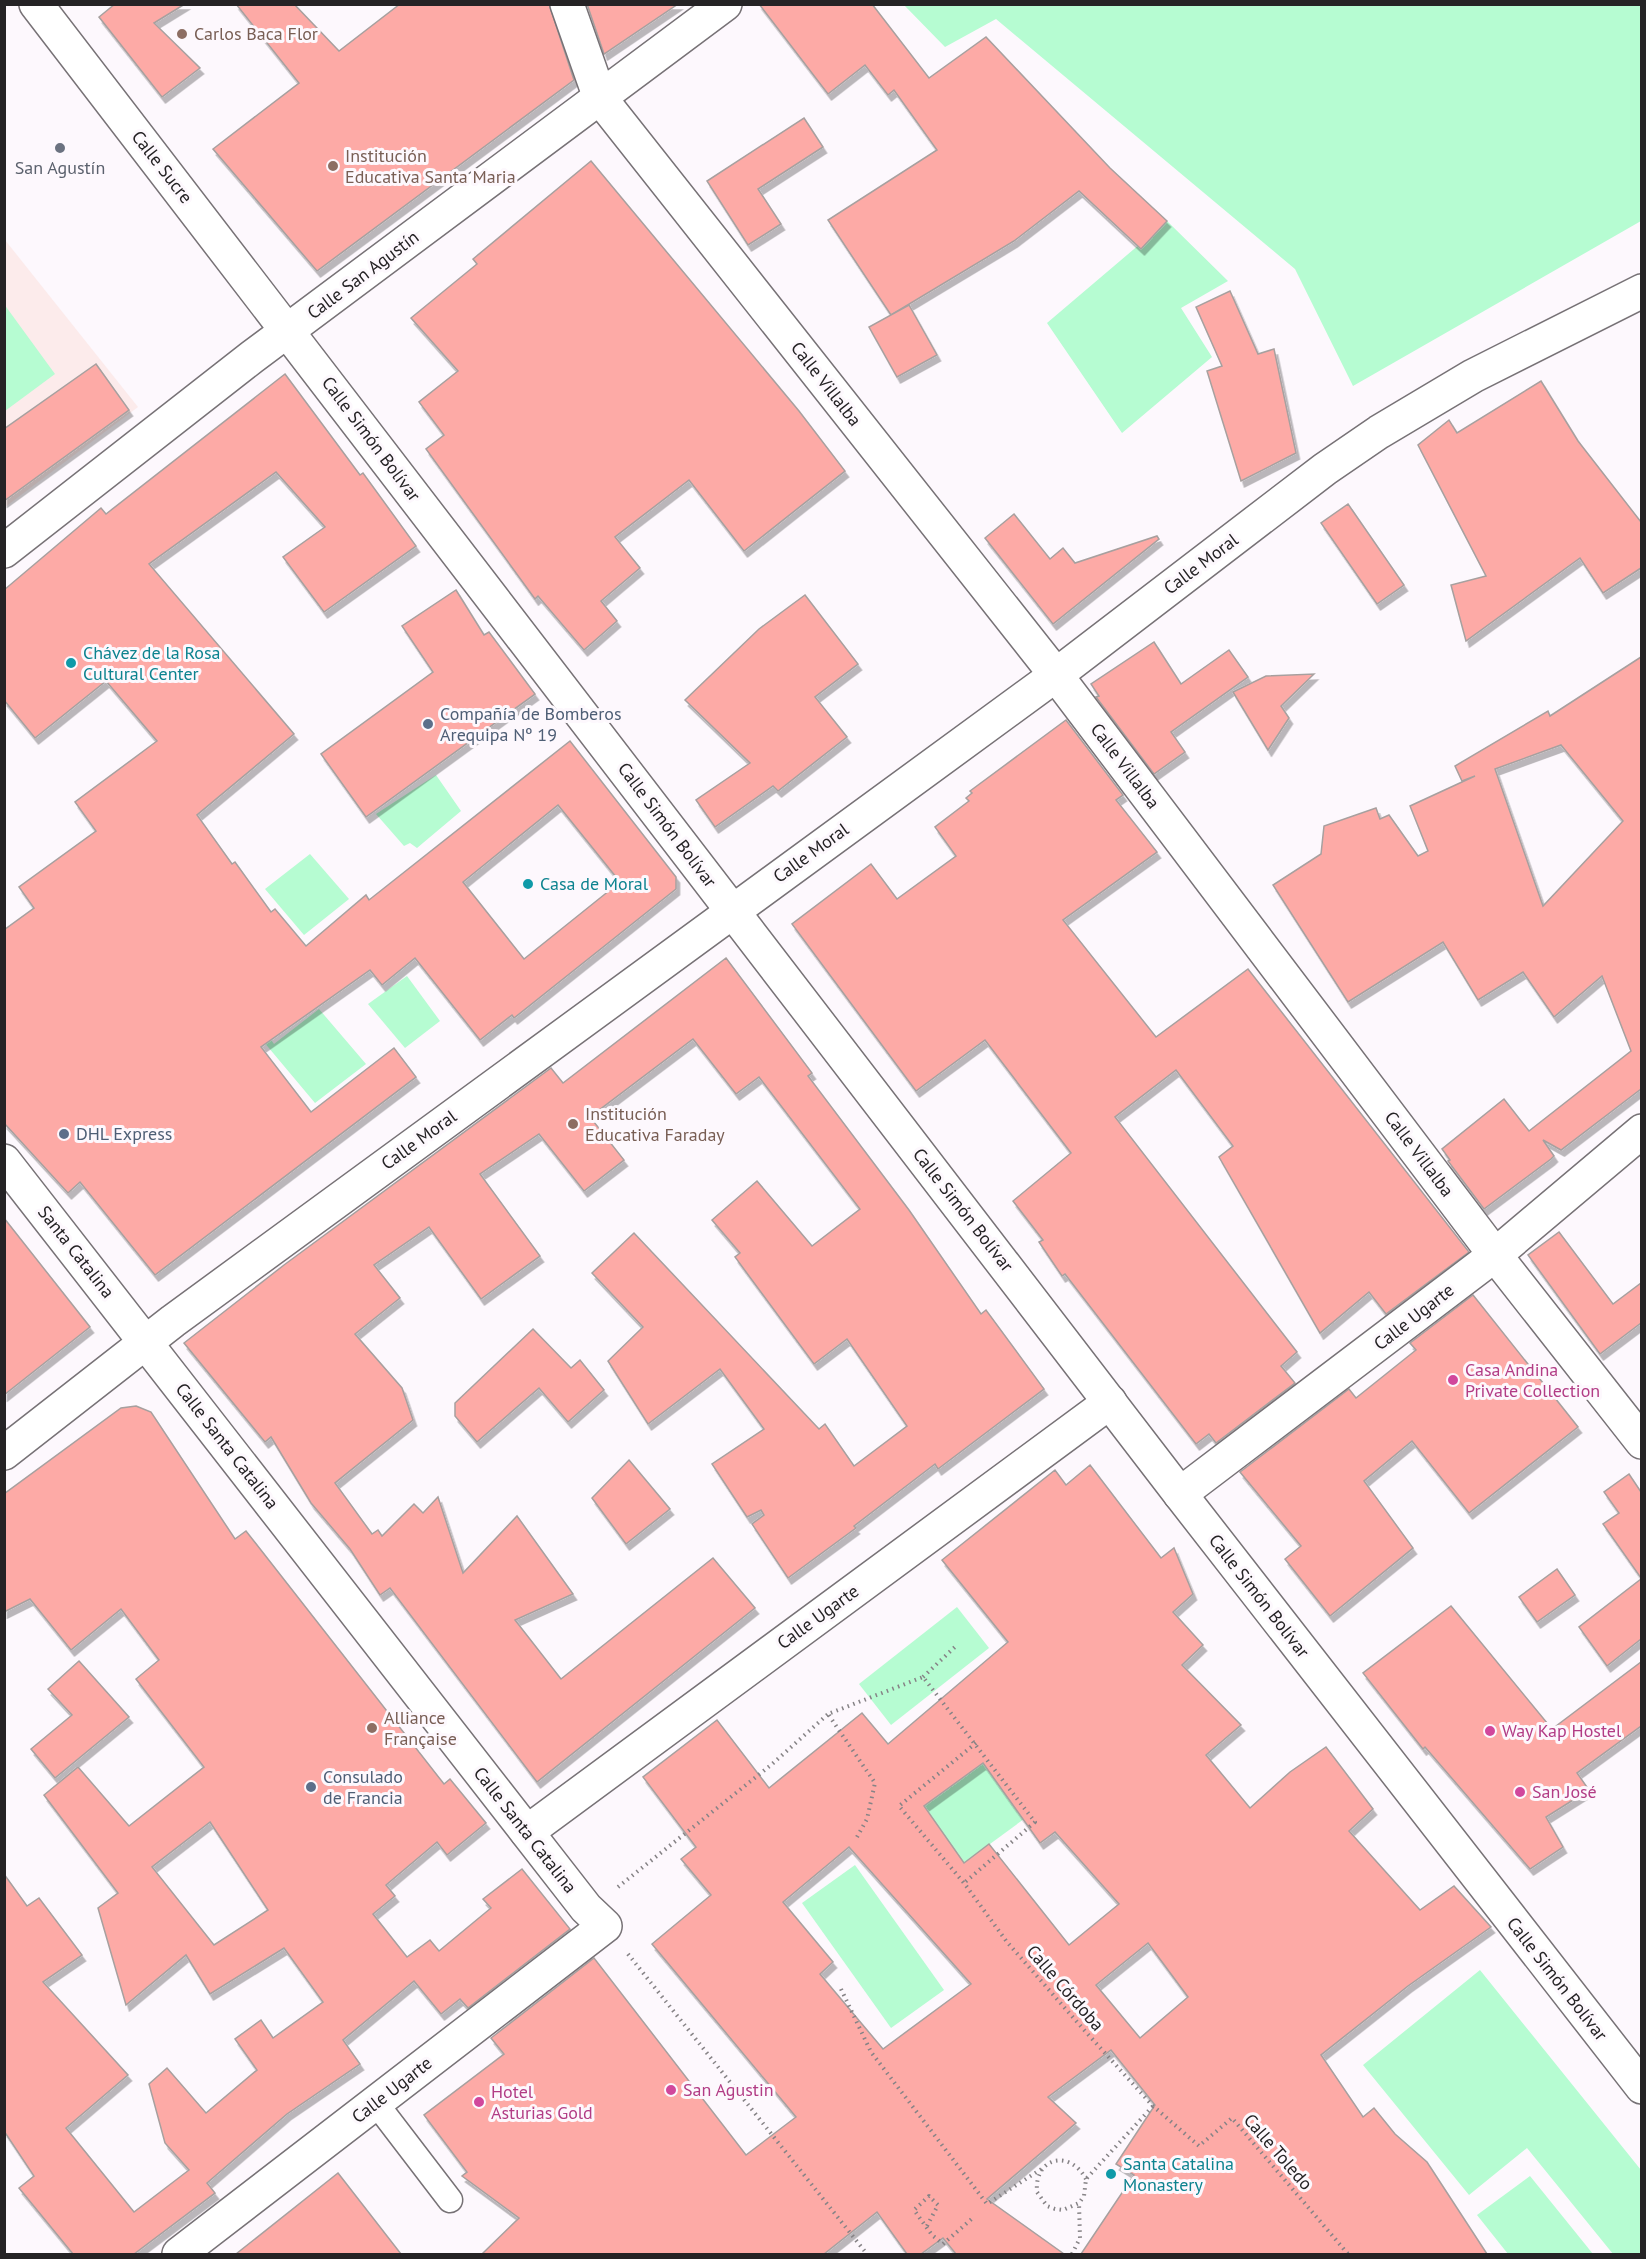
<svg xmlns="http://www.w3.org/2000/svg" width="1646" height="2259" viewBox="0 0 1646 2259" font-family="'PT Sans',sans-serif">
	<defs>
		<filter id="shadow"><feDropShadow dx="3.5" dy="6" stdDeviation="0" flood-color="#0004"/></filter>
	</defs>
	<rect width="100%" height="100%" fill="#fdf8fd"/>
	<path fill="#fcebeb" d="M5 240 138 407 5 507Z"/>
	<g fill="#b6fcd2">
		<path d="M904 5H1641V221L1353 386 1295 269 996 19 945 47Z"/>
		<path d="M1167 221 1228 281 1181 308 1212 357 1122 433 1047 323Z"/>
		<path d="M4 304 55 374 5 411H4Z"/>
		<path d="M436 775 461 811 417 848 410 843 404 846 376 814Z"/>
		<path d="M310 854 349 899 304 935 265 889Z"/>
		<path d="M407 976 440 1021 405 1048 368 1004Z"/>
		<path d="M319 1009 366 1064 315 1103 258 1035 264 1030 274 1044Z"/>
		<path d="M957 1607 989 1648 891 1725 859 1684Z"/>
		<path d="M983 1763 1024 1819 964 1863 924 1806Z"/>
		<path d="M855 1865 944 1990 891 2028 802 1903Z"/>
		<path d="M1480 1970 1641 2170V2254H1613L1527 2148 1469 2195 1363 2065Z"/>
		<path d="M1530 2176 1593 2254H1508L1477 2215Z"/>
	</g>
	<g fill="#fdaaa6" stroke="#a7a09f" stroke-width="1.5" fill-rule="evenodd" filter="url(#shadow)">
		<path d="M115 4H185L154 23 200 68 162 97 99 17Z"/>
		<path d="M236 4H294L339 51 400 4H549L574 80 317 271 213 149 299 83Z"/>
		<path d="M587 4H678L604 54Z"/>
		<path d="M759 4H872L929 78 986 37 1110 168 1167 221 1141 249 1079 191 1014 241 891 315 828 220 937 150 894 90 888 95 865 65 828 94Z"/>
		<path d="M804 118 823 147 758 189 781 224 748 245 707 181Z"/>
		<path d="M591 161 799 411 845 471 744 551 689 480 615 537 640 568 601 601 617 621 584 650 538 596 535 599 426 449 444 435 419 402 458 371 411 318 477 264 473 259Z"/>
		<path d="M1230 291 1258 354 1274 349 1296 453 1241 481 1207 371 1222 366 1196 307Z"/>
		<path d="M909 305 937 355 897 377 869 327Z"/>
		<path d="M96 364 129 410 4 501V429Z"/>
		<path d="M285 374 360 475 363 473 416 546 324 612 283 557 325 527 276 472 149 564 294 734 197 815 232 864 235 862 271 912 275 909 306 946 366 895 369 900 570 741 676 877V889L514 1018 512 1015 480 1040 415 958 382 985 370 970 261 1047 311 1112 394 1048 416 1077 155 1275 80 1182 68 1193 4 1123V930L34 908 19 887 96 831 75 802 157 741 106 681 35 738 4 700V590L101 508 106 514ZM558 805 620 882 524 959 463 882Z"/>
		<path d="M1541 381 1578 441 1641 522V568L1603 593 1580 558 1466 641 1451 585 1486 576 1418 445 1449 420 1457 433Z"/>
		<path d="M1348 504 1404 585 1377 604 1321 523Z"/>
		<path d="M1014 514 1050 559 1063 548 1075 563 1157 536 1159 539 1053 624 985 538Z"/>
		<path d="M456 590 484 635 489 632 535 694 366 817 321 754 433 672 402 626Z"/>
		<path d="M805 595 858 664 815 697 847 737 778 791 773 786 715 827 696 800 750 763 685 700 759 629Z"/>
		<path d="M1154 642 1181 684 1229 650 1248 677 1171 732 1185 752 1154 774 1096 697 1099 696 1091 684Z"/>
		<path d="M1641 657V1089L1561 1150 1543 1140 1554 1156 1551 1159 1484 1209 1448 1161 1450 1160 1442 1149 1504 1099 1529 1131 1631 1051 1602 976 1554 1017 1523 972 1478 1000 1443 942 1348 1002 1273 885 1321 854 1324 826 1376 808 1380 819 1389 815 1418 856 1428 851 1410 806 1475 776 1462 781 1455 766 1548 711 1550 716ZM1561 745 1623 821 1543 906 1495 769Z"/>
		<path d="M1314 674 1281 706 1289 718 1268 750 1233 692 1266 676Z"/>
		<path d="M1066 720 1123 795 1116 800 1157 852 1063 920 1156 1037 1248 969 1469 1252 1386 1314 1369 1292 1320 1333 1219 1157 1233 1146 1176 1070 1115 1117 1297 1352 1281 1366 1295 1383 1216 1443 1209 1434 1196 1444 1065 1274 1062 1276 1039 1242 1043 1240 1013 1201 1071 1153 985 1040 916 1091 792 924 871 864 897 899 956 856 935 827 969 801 966 798 972 793 970 791Z"/>
		<path d="M726 958 812 1073 808 1076 909 1210 981 1314 986 1310 1044 1389 938 1469 935 1464 854 1526 856 1528 788 1578 752 1524 764 1515 761 1510 747 1517 712 1464 764 1429 720 1369 648 1424 608 1361 643 1327 592 1273 634 1233 819 1429 825 1424 854 1466 907 1426 847 1339 814 1364 735 1257 740 1253 712 1220 757 1181 812 1246 860 1209 759 1077 736 1094 693 1039 590 1117 624 1160 584 1191 539 1134 480 1174 540 1256 481 1299 429 1227 374 1265 400 1298 355 1334 402 1388 413 1420 335 1483 372 1534 378 1530 382 1536 414 1504 423 1513 438 1497 463 1573 517 1516 573 1594 515 1620 561 1679 713 1558 755 1608 537 1782 390 1588 380 1595 350 1549 311 1503 271 1437 265 1442 184 1343 284 1265 551 1068 563 1083Z"/>
		<path d="M4 1218 90 1327 4 1395Z"/>
		<path d="M1559 1232 1613 1304 1641 1283V1323L1600 1354 1528 1255Z"/>
		<path d="M1473 1295 1578 1427 1469 1513 1412 1441 1364 1481 1413 1548 1330 1616 1285 1559 1301 1546 1240 1472 1349 1389 1356 1398 1416 1350 1410 1343Z"/>
		<path d="M533 1329 571 1368 580 1360 604 1390 568 1422 539 1388 477 1442 455 1416V1403Z"/>
		<path d="M136 1406 151 1412 235 1539 246 1531 444 1784 450 1779 486 1823 447 1855 437 1842 386 1885 395 1896 373 1914 407 1957 430 1940 439 1951 491 1908 483 1899 522 1869 570 1929 468 2008 460 1999 441 2014 414 1981 343 2040 360 2064 287 2114 207 2183 215 2193 134 2254H73L19 2188 34 2176 4 2131V1874L27 1906 39 1898 82 1955 43 1982 128 2075 66 2128 134 2212 189 2170 165 2143 149 2084 167 2068 206 2113 257 2070 235 2039 261 2020 273 2038 323 2002 284 1948 210 1994 186 1955 126 2005 98 1908 118 1893 44 1795 78 1767 129 1826 204 1767 136 1679 159 1660 121 1609 71 1650 30 1599 4 1612V1494L121 1408ZM210 1822 268 1910 214 1945 152 1867Z"/>
		<path d="M629 1460 670 1509 626 1544 592 1498Z"/>
		<path d="M1090 1465 1161 1558 1174 1548 1193 1594 1173 1612 1203 1645 1182 1665 1241 1725 1206 1755 1250 1808 1290 1772 1326 1747 1373 1809 1349 1831 1420 1910 1454 1886 1491 1927 1408 1986 1321 2055 1363 2117 1374 2108 1395 2134 1427 2162 1487 2254H1081L1134 2175 1116 2164 1155 2105 1111 2050 1048 2097 1076 2123 987 2199 1064 2254H956L943 2238 921 2254H907L877 2212 824 2254H482L519 2218 462 2176 467 2172 424 2115 504 2054 491 2038 594 1958 746 2155 796 2117 652 1944 711 1895 681 1859 696 1847 643 1777 717 1720 769 1788 862 1713 888 1744 1008 1642 942 1560 1055 1470 1066 1485ZM983 1763 1040 1843 1055 1832 1119 1904 1069 1945 989 1844 964 1863 924 1806ZM849 1847 971 1984 883 2049 820 1974 833 1962 783 1902ZM1148 1943 1188 1997 1140 2038 1096 1985Z"/>
		<path d="M1629 1474 1641 1492V1578L1603 1524 1619 1513 1604 1492Z"/>
		<path d="M1557 1569 1575 1595 1537 1622 1519 1597Z"/>
		<path d="M1641 1579V1639L1607 1666 1579 1627Z"/>
		<path d="M1451 1606 1552 1729 1641 1662V1726L1577 1773 1589 1790 1546 1817 1563 1847 1530 1869 1425 1747 1423 1749 1363 1673Z"/>
		<path d="M79 1661 129 1717 55 1778 31 1749 72 1715 48 1689Z"/>
		<path d="M338 2173 401 2254H236Z"/>
	</g>
	<g fill="none" stroke-linecap="round" stroke-linejoin="round">
		<g stroke="#777276" stroke-width="27">
			<path id="lane" d="M375 2102 450 2200"/>
		</g>
		<g stroke="#777276" stroke-width="36">
			<g id="street">
				<path d="M567 4 600 98 1056 675 1495 1255 1642 1442"/>
				<path d="M4 551 252 357 725 4"/>
				<path d="M4 1161 586 1908 605 1926 179 2254"/>
				<path d="M4 1453 173 1321 1056 675 1325 469 1379 432 1473 376 1642 291"/>
				<path d="M1180 1494 1495 1255 1642 1131"/>
				<path d="M527 1832 1110 1402"/>
			</g>
		</g>
		<g stroke="#777276" stroke-width="36">
			<path id="secondary" d="M36 4 1180 1494 1642 2087"/>
		</g>
		<g stroke="#868386" stroke-width="4" stroke-dasharray="1.5 4.5" stroke-linecap="butt">
			<path d="M923 1677 957 1645"/>
			<path d="M976 1743 899 1806 964 1883 1007 1942 1085 2031 1153 2106 1199 2146 1232 2118 1348 2254"/>
			<path d="M857 1837 867 1819 875 1783 828 1714 923 1677 1035 1822 964 1883"/>
			<path d="M618 1887 771 1765 828 1714"/>
			<path d="M628 1954 867 2254"/>
			<path d="M841 1989 871 2052 987 2204 1043 2168"/>
			<path d="M1086 2179C1070 2149 1034 2157 1037 2192L1047 2206 1055 2209 1063 2210 1079 2203 1084 2196 1086 2179 1153 2106"/>
			<path d="M927 2226 938 2205 929 2196 914 2210 932 2235 943 2244 974 2217"/>
			<path d="M1072 2254 1080 2238 1079 2203"/>
		</g>
		<use href="#lane" stroke="#fff" stroke-width="24"/>
		<use href="#street" stroke="#fff" stroke-width="33"/>
		<use href="#secondary" stroke="#fff" stroke-width="33"/>
	</g>
	<g fill="#8d6e63" stroke="#fdf8fd" stroke-width="2">
		<circle cx="182" cy="34" r="6"/>
		<circle cx="333" cy="166" r="6"/>
		<circle cx="573" cy="1124" r="6"/>
		<circle cx="372" cy="1728" r="6"/>
	</g>
	<circle fill="#6b7280" stroke="#fdf8fd" stroke-width="2" cx="60" cy="148" r="6"/>
	<g fill="#0f9aa8" stroke="#fdf8fd" stroke-width="2">
		<circle cx="71" cy="663" r="6"/>
		<circle cx="528" cy="884" r="6"/>
		<circle cx="1111" cy="2174" r="6"/>
	</g>
	<g fill="#5c6f8a" stroke="#fdf8fd" stroke-width="2">
		<circle cx="428" cy="724" r="6"/>
		<circle cx="64" cy="1134" r="6"/>
		<circle cx="311" cy="1787" r="6"/>
	</g>
	<g fill="#d1479c" stroke="#fdf8fd" stroke-width="2">
		<circle cx="1453" cy="1380" r="6"/>
		<circle cx="1490" cy="1731" r="6"/>
		<circle cx="1520" cy="1792" r="6"/>
		<circle cx="671" cy="2090" r="6"/>
		<circle cx="479" cy="2102" r="6"/>
	</g>
	<g text-anchor="middle" stroke-width="6" stroke-linejoin="round" paint-order="stroke">
		<g font-size="18" fill="#785e54" stroke="#fdf8fd" text-anchor="start">
			<text x="194" y="40">Carlos Baca Flor</text>
			<text x="345" y="162">Institución<tspan x="345" dy="21">Educativa Santa Maria</tspan></text>
			<text x="585" y="1120">Institución<tspan x="585" dy="21">Educativa Faraday</tspan></text>
			<text x="384" y="1724">Alliance<tspan x="384" dy="21">Française</tspan></text>
		</g>
		<g font-size="18" fill="#252325" stroke="#fdf8fd">
			<text transform="translate(162 167) rotate(52)" y="6">Calle Sucre</text>
			<text transform="translate(363 275) rotate(-37)" y="6">Calle San Agustín</text>
			<text transform="translate(826 384) rotate(52)" y="6">Calle Villalba</text>
			<text transform="translate(371 439) rotate(53)" y="6">Calle Simón Bolívar</text>
			<text transform="translate(1201 564) rotate(-37)" y="6">Calle Moral</text>
			<text transform="translate(1125 766) rotate(53)" y="6">Calle Villalba</text>
			<text transform="translate(667 825) rotate(53)" y="6">Calle Simón Bolívar</text>
			<text transform="translate(811 853) rotate(-36)" y="6">Calle Moral</text>
			<text transform="translate(419 1140) rotate(-36)" y="6">Calle Moral</text>
			<text transform="translate(1419 1154) rotate(53)" y="6">Calle Villalba</text>
			<text transform="translate(963 1210) rotate(52)" y="6">Calle Simón Bolívar</text>
			<text transform="translate(76 1252) rotate(52)" y="6">Santa Catalina</text>
			<text transform="translate(1414 1317) rotate(-38)" y="6">Calle Ugarte</text>
			<text transform="translate(227 1446) rotate(52)" y="6">Calle Santa Catalina</text>
			<text transform="translate(1259 1596) rotate(52)" y="6">Calle Simón Bolívar</text>
			<text transform="translate(818 1617) rotate(-36)" y="6">Calle Ugarte</text>
			<text transform="translate(525 1830) rotate(52)" y="6">Calle Santa Catalina</text>
			<text transform="translate(1557 1979) rotate(52)" y="6">Calle Simón Bolívar</text>
			<text transform="translate(1065 1988) rotate(49)" y="6">Calle Córdoba</text>
			<text transform="translate(392 2090) rotate(-38)" y="6">Calle Ugarte</text>
			<text transform="translate(1278 2152) rotate(49)" y="6">Calle Toledo</text>
		</g>
		<g font-size="18" fill="#5b616d" stroke="#fdf8fd">
			<text x="60" y="174">San Agustín</text>
		</g>
		<g font-size="18" fill="#0d838f" stroke="#fdf8fd" text-anchor="start">
			<text x="83" y="659">Chávez de la Rosa<tspan x="83" dy="21">Cultural Center</tspan></text>
			<text x="540" y="890">Casa de Moral</text>
			<text x="1123" y="2170">Santa Catalina<tspan x="1123" dy="21">Monastery</tspan></text>
		</g>
		<g font-size="18" fill="#4e5e75" stroke="#fdf8fd" text-anchor="start">
			<text x="440" y="720">Compañía de Bomberos<tspan x="440" dy="21">Arequipa Nº 19</tspan></text>
			<text x="76" y="1140">DHL Express</text>
			<text x="323" y="1783">Consulado<tspan x="323" dy="21">de Francia</tspan></text>
		</g>
		<g font-size="18" fill="#b23c85" stroke="#fdf8fd" text-anchor="start">
			<text x="1465" y="1376">Casa Andina<tspan x="1465" dy="21">Private Collection</tspan></text>
			<text x="1502" y="1737">Way Kap Hostel</text>
			<text x="1532" y="1798">San José</text>
			<text x="683" y="2096">San Agustin</text>
			<text x="491" y="2098">Hotel<tspan x="491" dy="21">Asturias Gold</tspan></text>
		</g>
	</g>
	<rect width="1646" height="2259" fill="none" stroke="#252325" stroke-width="12"/>
</svg>
